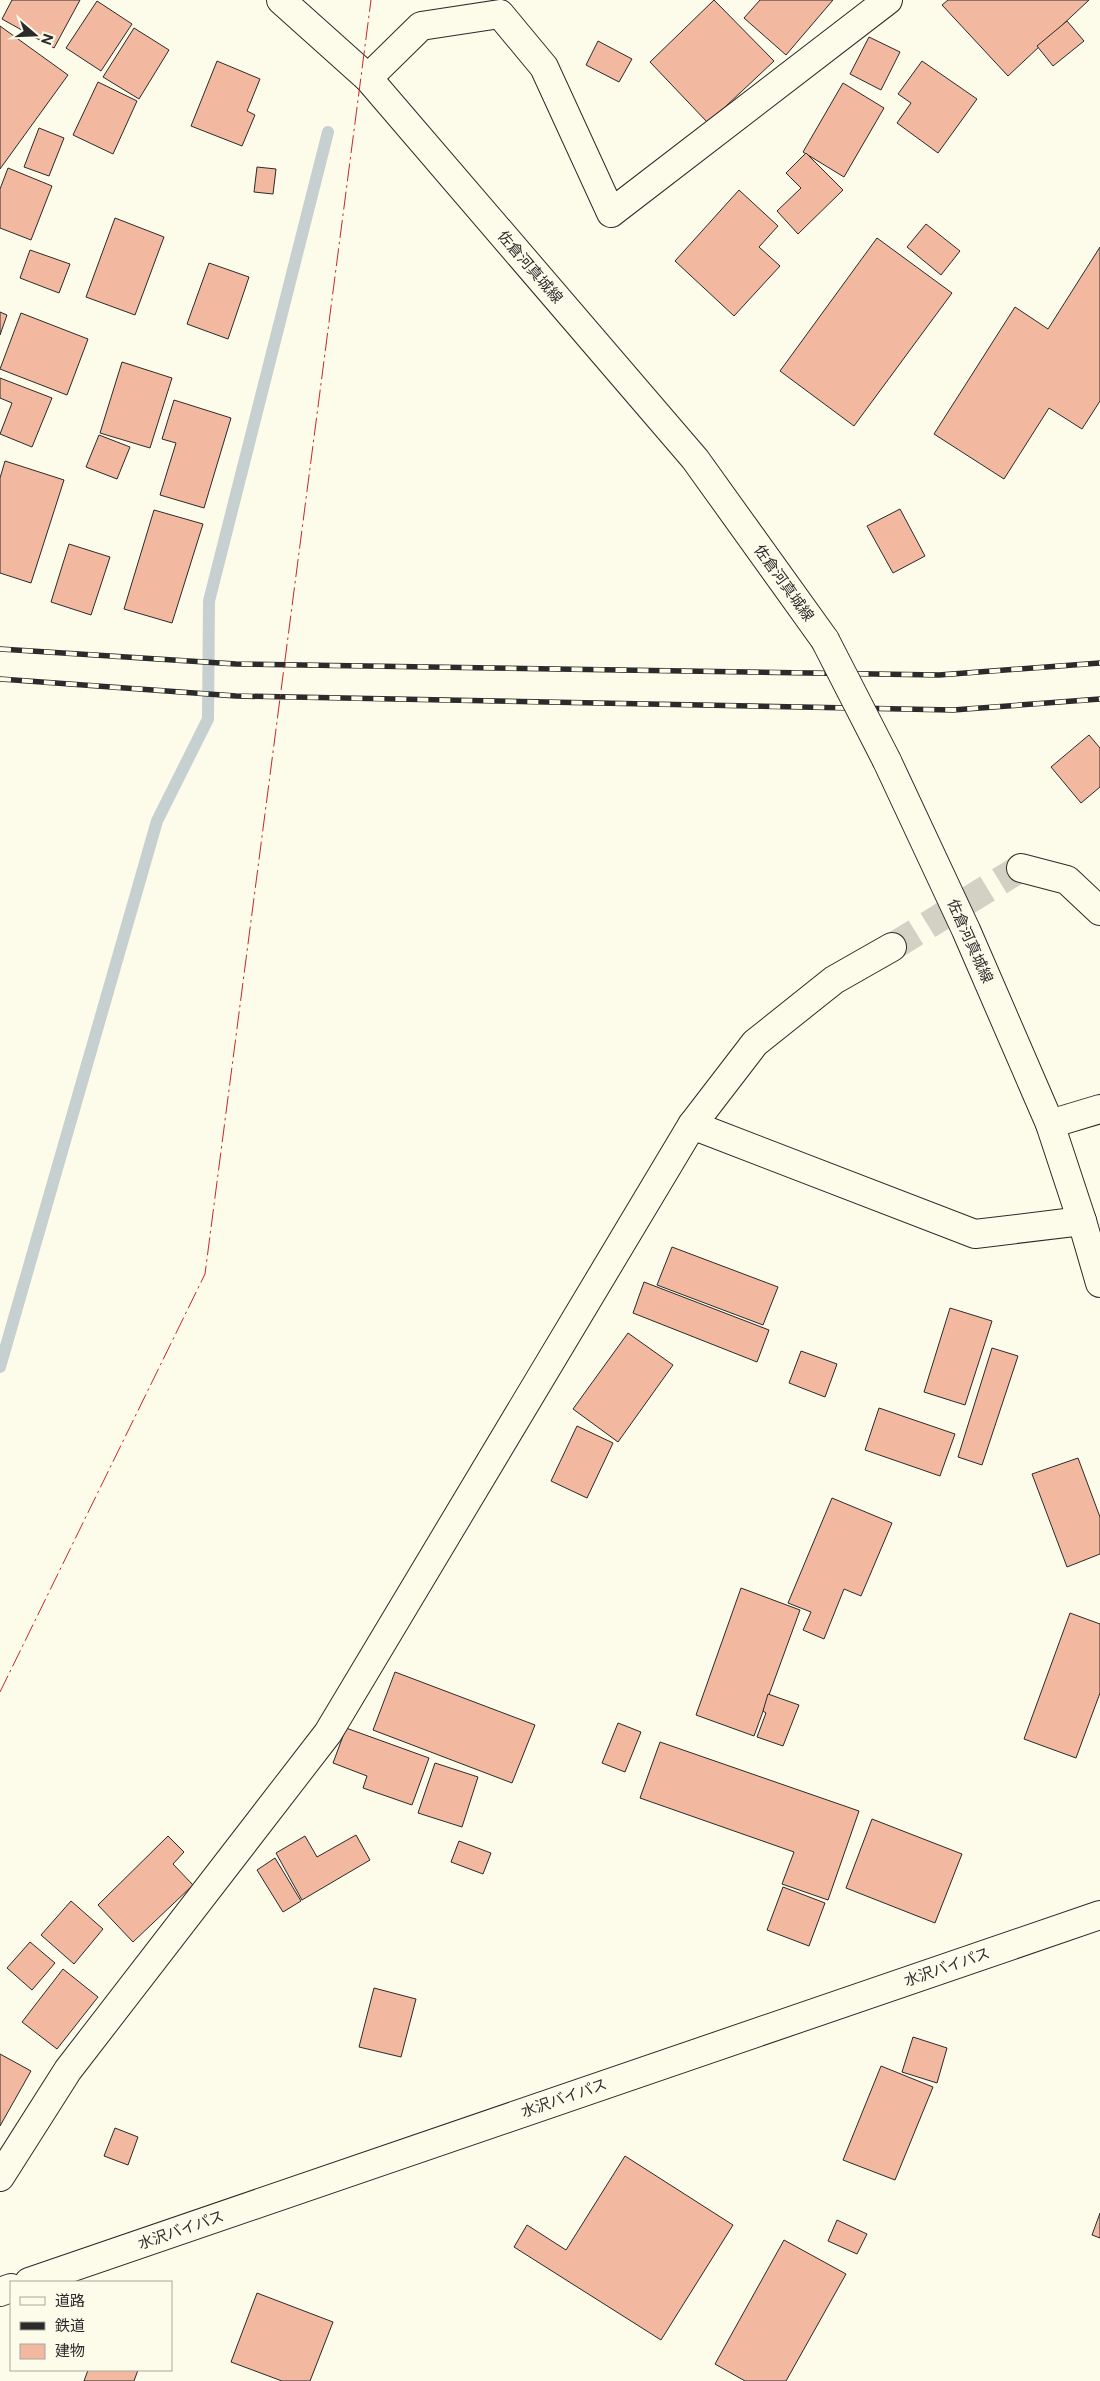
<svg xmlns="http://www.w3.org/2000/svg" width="1100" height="2381" viewBox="0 0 1100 2381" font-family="'Public Sans','Noto Sans JP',sans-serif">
	<rect width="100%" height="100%" fill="#fdfbea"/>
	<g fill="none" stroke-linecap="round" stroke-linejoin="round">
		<path stroke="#c7d0d0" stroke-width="12" d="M0 1367 157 821 208 719 209 601 328 132"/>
	</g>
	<g fill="#f2b8a0" stroke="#2b2b2b">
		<path d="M12 0H80L54 48 2 19Z"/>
		<path d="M714 0 774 61 708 123 650 62Z"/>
		<path d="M760 0H833L786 55 744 18Z"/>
		<path d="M948 0H1089L1008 76 942 5Z"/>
		<path d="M97 1 132 24 101 71 66 48Z"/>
		<path d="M1067 21 1084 41 1053 66 1037 46Z"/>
		<path d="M0 26 68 75 0 169Z"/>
		<path d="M134 28 169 50 139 99 103 77Z"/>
		<path d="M869 37 900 52 881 90 850 74Z"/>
		<path d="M598 41 632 59 619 82 586 65Z"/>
		<path d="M217 61 260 79 247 111 255 115 242 146 191 126Z"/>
		<path d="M922 61 977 99 938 153 897 123 911 103 898 94Z"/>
		<path d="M98 82 137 101 113 154 73 135Z"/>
		<path d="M843 83 884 108 844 177 803 152Z"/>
		<path d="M39 128 64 138 49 176 24 167Z"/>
		<path d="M806 153 843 190 798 234 777 211 801 188 786 173Z"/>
		<path d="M257 167 276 169 273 194 254 192Z"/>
		<path d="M8 168 52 186 31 240 0 228V189Z"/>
		<path d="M739 190 778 226 759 247 780 266 734 316 675 261Z"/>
		<path d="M115 218 164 237 135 315 86 297Z"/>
		<path d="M926 224 960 251 941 275 907 247Z"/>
		<path d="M877 238 952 293 854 426 780 371Z"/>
		<path d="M1100 247V401L1082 429 1049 408 1004 479 934 434 1015 307 1048 329Z"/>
		<path d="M30 250 70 264 59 293 20 278Z"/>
		<path d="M209 263 249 277 228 339 187 324Z"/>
		<path d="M0 312 7 315 0 335Z"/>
		<path d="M21 313 88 339 67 395 0 369Z"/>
		<path d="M122 362 172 378 150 448 100 433Z"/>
		<path d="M0 378 52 398 32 447 0 434 12 403 0 398Z"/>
		<path d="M174 400 231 418 204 508 160 495 176 443 162 439Z"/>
		<path d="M99 435 130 447 117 479 86 467Z"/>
		<path d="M5 461 64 480 31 583 0 573V478Z"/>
		<path d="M900 509 925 556 893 573 867 526Z"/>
		<path d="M154 510 203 524 172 623 124 609Z"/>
		<path d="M69 544 110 557 91 615 51 602Z"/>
		<path d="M1089 735 1100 748V787L1081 803 1051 767Z"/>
		<path d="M672 1247 778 1287 763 1325 657 1285Z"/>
		<path d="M644 1282 769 1330 757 1362 633 1313Z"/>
		<path d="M950 1308 992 1321 965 1405 924 1392Z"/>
		<path d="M628 1333 673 1365 618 1442 573 1409Z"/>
		<path d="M992 1348 1018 1356 982 1465 958 1457Z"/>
		<path d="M801 1351 837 1364 825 1397 789 1383Z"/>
		<path d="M879 1408 955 1434 940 1476 865 1450Z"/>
		<path d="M577 1426 613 1443 587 1498 551 1481Z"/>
		<path d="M1078 1458 1100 1517V1554L1067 1567 1032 1474Z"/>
		<path d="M832 1498 892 1523 861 1596 844 1589 824 1639 803 1630 811 1612 788 1603Z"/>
		<path d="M741 1588 800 1610 754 1736 696 1715Z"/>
		<path d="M1070 1613 1100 1624V1693L1076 1758 1024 1739Z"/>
		<path d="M395 1672 535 1725 512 1783 373 1730Z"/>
		<path d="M768 1694 799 1705 783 1746 757 1737 766 1713 763 1711Z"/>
		<path d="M618 1723 641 1732 625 1772 602 1763Z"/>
		<path d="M346 1728 429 1758 412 1805 363 1788 367 1776 333 1763Z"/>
		<path d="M660 1742 859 1811 828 1900 782 1884 794 1852 640 1798Z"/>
		<path d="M435 1763 478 1777 462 1827 418 1813Z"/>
		<path d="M872 1819 962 1854 935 1923 846 1888Z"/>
		<path d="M356 1835 370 1860 302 1900 276 1853 305 1836 317 1857Z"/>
		<path d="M168 1836 184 1852 173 1864 193 1885 133 1942 98 1905Z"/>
		<path d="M459 1841 491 1853 483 1874 451 1862Z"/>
		<path d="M275 1858 301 1901 283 1912 257 1870Z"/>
		<path d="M783 1887 825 1903 809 1946 767 1930Z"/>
		<path d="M71 1901 103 1929 74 1964 41 1935Z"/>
		<path d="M30 1942 55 1963 32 1990 7 1968Z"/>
		<path d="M63 1969 98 1997 57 2049 22 2022Z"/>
		<path d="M374 1988 416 1999 401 2057 359 2047Z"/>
		<path d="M913 2037 947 2048 937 2083 902 2072Z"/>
		<path d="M0 2054 31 2071 0 2126Z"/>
		<path d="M881 2066 933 2087 895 2180 843 2160Z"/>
		<path d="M115 2128 138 2137 128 2165 104 2156Z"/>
		<path d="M625 2156 733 2225 661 2340 514 2247 527 2225 566 2250Z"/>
		<path d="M1100 2213V2238L1092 2235Z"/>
		<path d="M837 2220 867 2234 857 2254 828 2241Z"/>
		<path d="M784 2240 846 2274 786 2381H745L715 2364Z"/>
		<path d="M257 2293 333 2322 310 2381H282L231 2362Z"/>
		<path d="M88 2370H138L134 2381H84Z"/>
	</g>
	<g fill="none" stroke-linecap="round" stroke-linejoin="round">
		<path stroke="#d3d1c4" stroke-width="28" stroke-dasharray="28 14" stroke-linecap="butt" d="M892 947 1021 868"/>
		<g stroke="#2b2b2b" stroke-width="30">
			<g id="street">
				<path d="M368 78 421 26 500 14 544 67 611 213 888 0"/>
				<path d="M1021 868 1067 880 1100 911"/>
				<path d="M1050 1124 1100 1109"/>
				<path d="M692 1125 755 1043 834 980 892 947"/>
				<path d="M0 2177 68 2070 328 1733 692 1125 975 1234 1082 1221"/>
			</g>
		</g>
		<g stroke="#2b2b2b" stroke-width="30">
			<g id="secondary">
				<path d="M281 0 368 78 695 459 825 640"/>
				<path d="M887 761 966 930 1050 1124 1082 1221 1100 1283"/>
			</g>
		</g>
		<g stroke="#2b2b2b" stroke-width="30">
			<g id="highway">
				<path d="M29 2282 1100 1915"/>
				<path d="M0 2292 11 2288"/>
			</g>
		</g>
		<use href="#street" stroke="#fdfbea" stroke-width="28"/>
		<use href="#secondary" stroke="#fdfbea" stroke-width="28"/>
		<use href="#highway" stroke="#fdfbea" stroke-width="28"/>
		<g stroke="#2b2b2b" stroke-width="5.5">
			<g id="rail">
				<path d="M0 649 236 664 939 675 1100 663"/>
				<path d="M0 679 236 696 953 710 1100 699"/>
			</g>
		</g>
		<use href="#rail" stroke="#fdfbea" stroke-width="4" stroke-dasharray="11" stroke-linecap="butt"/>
		<g stroke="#2b2b2b" stroke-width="30" stroke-linecap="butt">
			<path id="secondary-bridge" d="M825 640 887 761"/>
		</g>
		<use href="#secondary-bridge" stroke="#fdfbea" stroke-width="28"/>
		<path stroke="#c62828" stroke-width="1" stroke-dasharray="18 4 2.5 4" stroke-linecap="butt" d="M0 1692 205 1274 371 0"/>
	</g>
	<g text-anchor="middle" stroke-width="4" stroke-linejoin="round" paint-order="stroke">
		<g font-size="15" fill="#2b2b2b" stroke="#fdfbea">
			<text transform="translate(530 267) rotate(49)" y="5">佐倉河真城線</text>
			<text transform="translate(784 583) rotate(54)" y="5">佐倉河真城線</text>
			<text transform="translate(970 941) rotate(66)" y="5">佐倉河真城線</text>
			<text transform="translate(947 1967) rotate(-19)" y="5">水沢バイパス</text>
			<text transform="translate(564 2098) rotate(-19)" y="5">水沢バイパス</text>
			<text transform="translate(181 2230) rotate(-19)" y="5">水沢バイパス</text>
		</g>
	</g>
	<rect x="10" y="2281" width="162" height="90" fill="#fdfbea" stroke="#a9a89e"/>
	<rect x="20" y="2297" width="25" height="8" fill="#fdfbea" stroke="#a9a89e"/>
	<text x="55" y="2306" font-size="15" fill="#2b2b2b">道路</text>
	<rect x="20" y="2322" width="25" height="8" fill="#2b2b2b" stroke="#a9a89e"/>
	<text x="55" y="2331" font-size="15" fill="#2b2b2b">鉄道</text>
	<rect x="20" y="2344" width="25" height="15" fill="#f2b8a0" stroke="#a9a89e"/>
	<text x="55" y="2356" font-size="15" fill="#2b2b2b">建物</text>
	<g transform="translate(35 35) rotate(109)" stroke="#fdfbea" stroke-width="4" paint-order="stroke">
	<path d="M0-4L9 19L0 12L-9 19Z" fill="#2b2b2b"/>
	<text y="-8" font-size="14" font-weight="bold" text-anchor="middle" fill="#2b2b2b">N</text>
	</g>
</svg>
